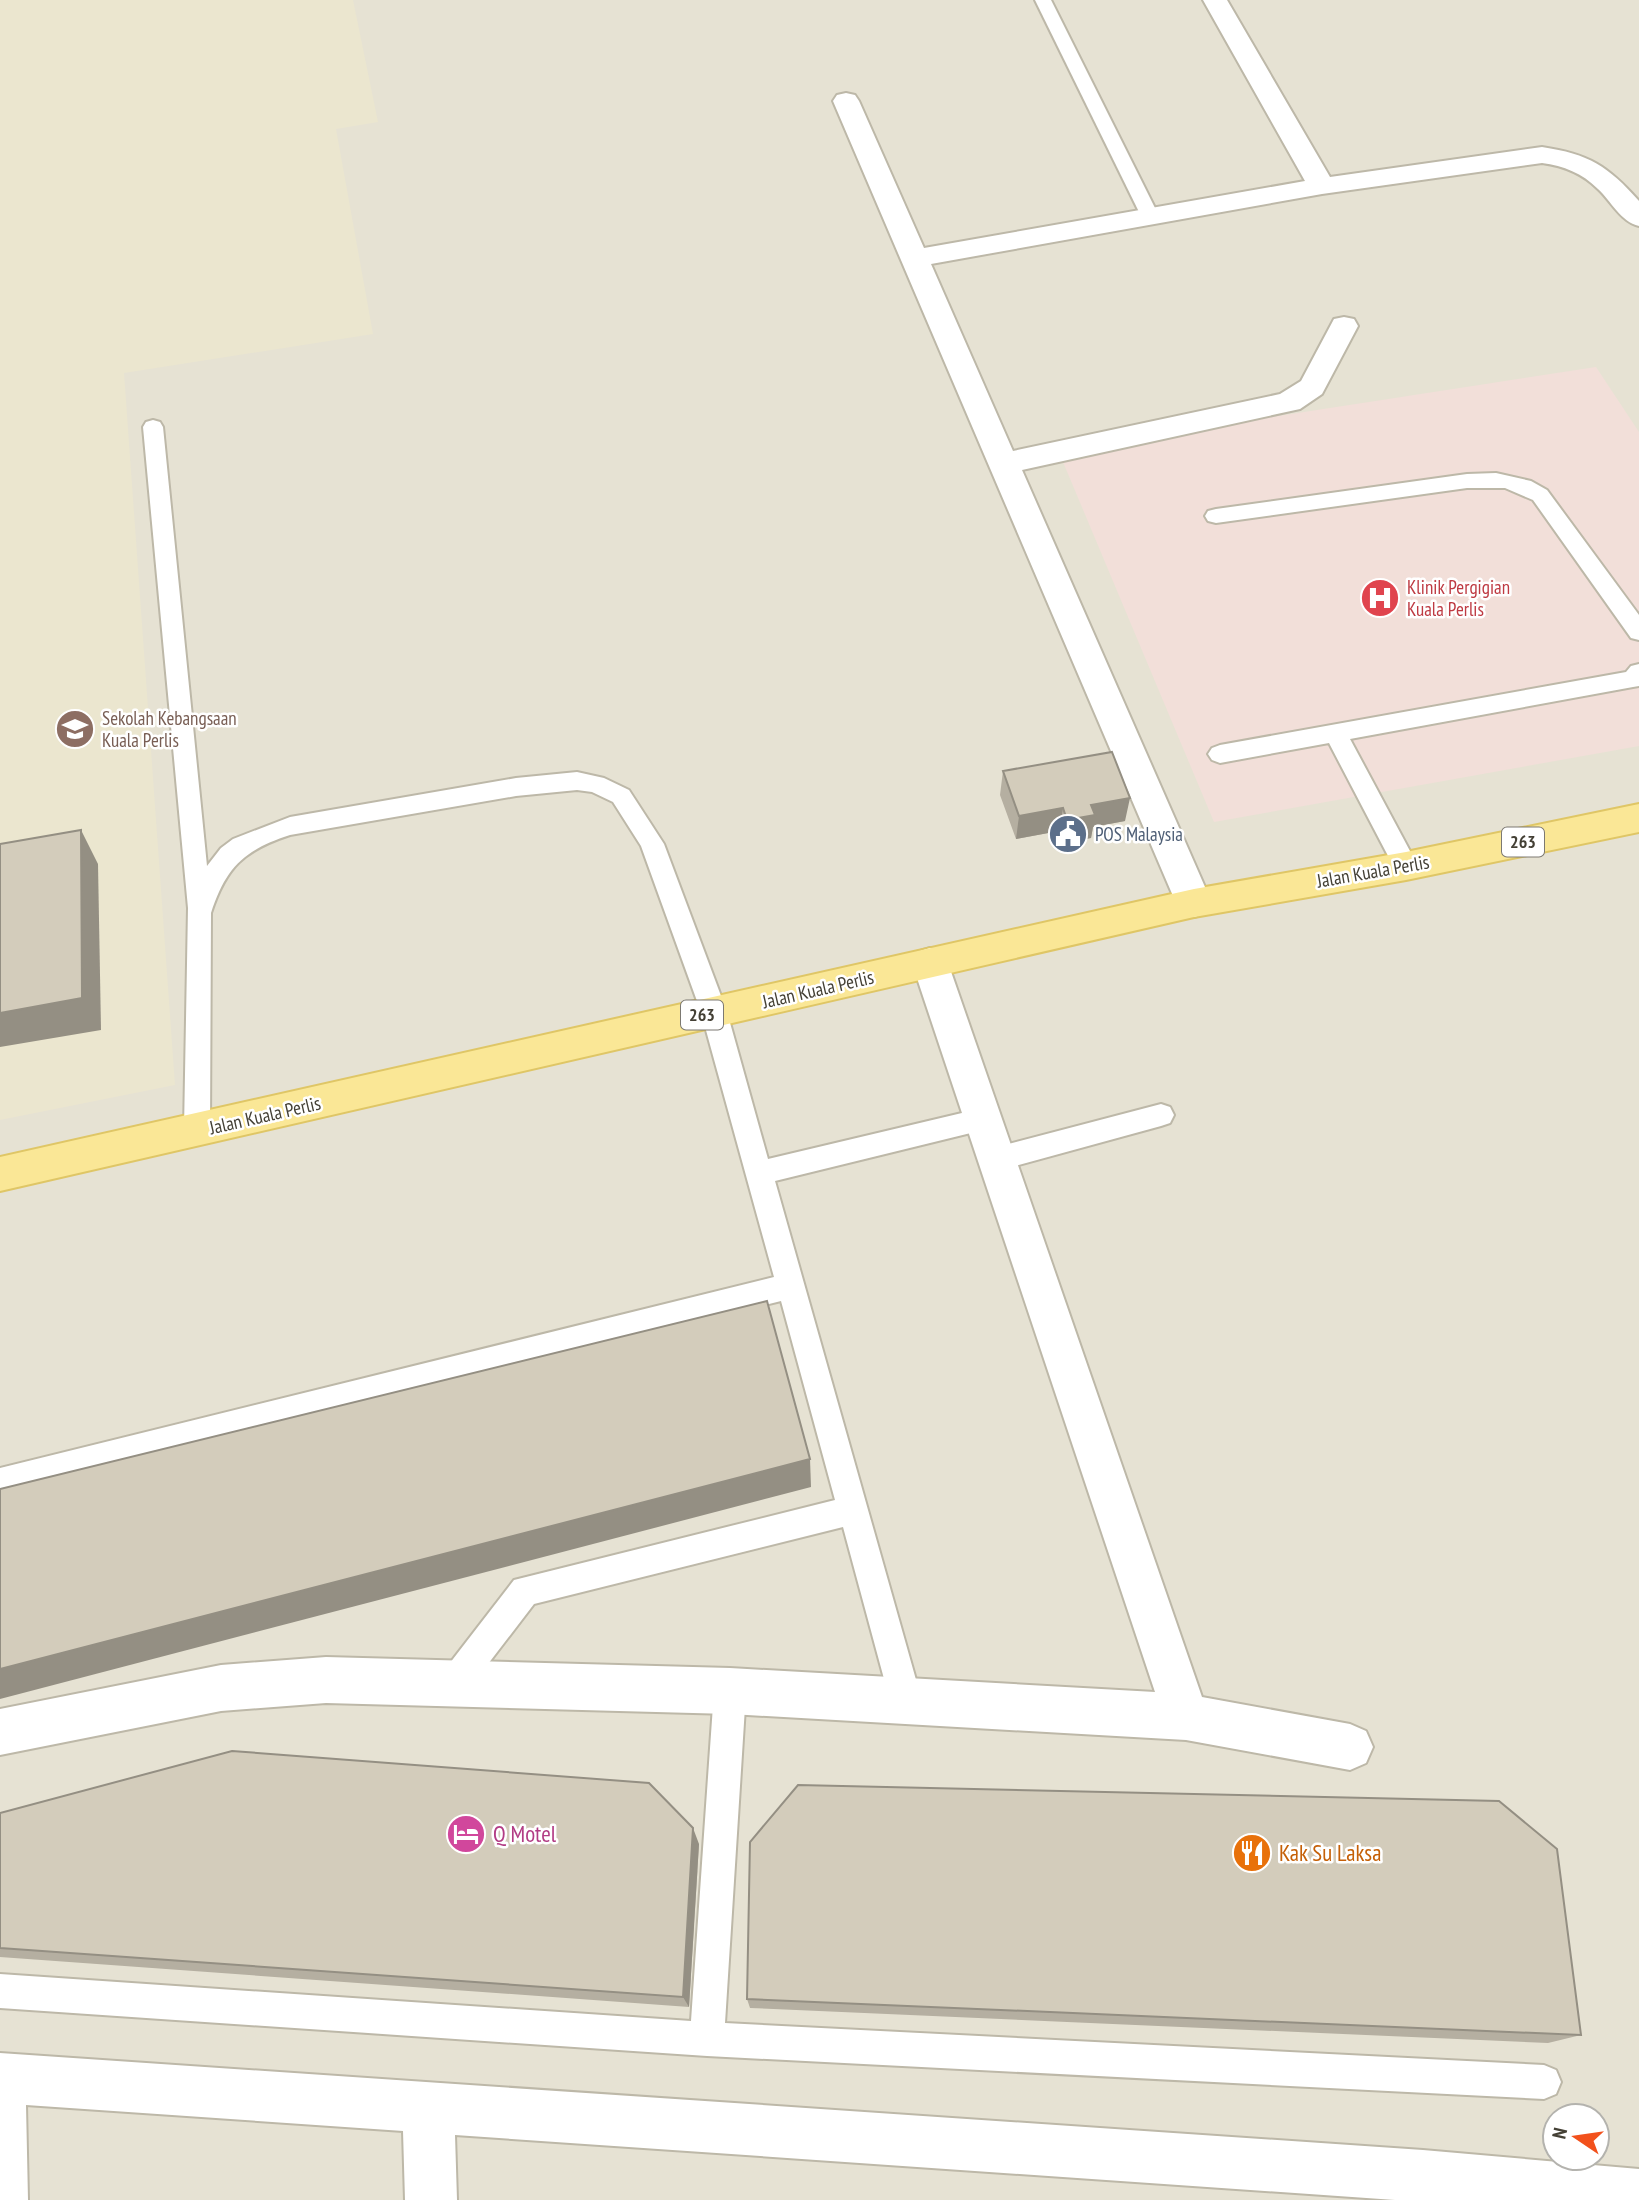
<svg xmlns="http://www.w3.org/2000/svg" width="1639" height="2200" viewBox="0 0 1639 2200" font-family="'PT Sans Narrow',sans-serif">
	<rect width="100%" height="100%" fill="#f2efe5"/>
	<path fill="#e6e2d3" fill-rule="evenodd" d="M0 0H1639V2200H0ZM1555 2116H1597V2158H1555Z"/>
	<path fill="#ebe6cf" d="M0 0H353L378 122 336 129 373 334 124 373 175 1085 0 1120Z"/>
	<path fill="#f2dfd9" d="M1596 367 1639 432V746L1214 822 1058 450Z"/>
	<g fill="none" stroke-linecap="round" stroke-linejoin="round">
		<g stroke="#bdb8a8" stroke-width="4">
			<g id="lane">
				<path d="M1035 0H1051L1159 216 1157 220H1143L1141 216Z"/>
				<path d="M153 420 160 422 163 427 207 866 221 848 233 839 290 817 516 778 577 772 604 778 629 790 664 844 727 1012 768 1159 983 1108 992 1111 996 1119 992 1127 983 1130 775 1181 922 1701 917 1712 906 1717 895 1712 890 1701 843 1527 534 1604 465 1694 454 1699 443 1694 438 1683 443 1672 514 1580 835 1500 781 1301 0 1496V1468L774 1277 701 1012 641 846 613 802 592 792 577 790 516 796 290 835C244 850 226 867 211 913L210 1130 206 1138 197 1141 188 1138 184 1130 188 908 143 427 146 422Z"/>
				<path d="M1496 473 1531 481 1547 490 1639 615V640L1631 638 1533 500 1505 488H1467L1216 523 1208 521 1205 516 1208 511 1216 509 1467 474Z"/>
				<path d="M1639 664V686L1633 687 1350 739 1418 866 1415 873 1406 876 1397 873 1329 743 1220 763 1212 760 1208 754 1212 748 1220 745 1626 672 1631 666Z"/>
				<path d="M1161 1104 1170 1107 1174 1115 1170 1123 1161 1126 997 1171 988 1167 984 1159 988 1151 997 1147Z"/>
				<path d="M730 1675 741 1680 746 1691 725 2023 1544 2065 1556 2070 1561 2082 1556 2094 1544 2099 707 2056 0 2008V1974L691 2021 714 1691 719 1680Z"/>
			</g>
		</g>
		<g stroke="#bdb8a8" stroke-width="4">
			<g id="street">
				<path d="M1203 0H1227L1330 177 1542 147C1589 154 1608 166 1639 201V226C1621 222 1611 201 1598 189 1582 173 1564 166 1542 163L1322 194 931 264 1013 451 1280 394 1301 381 1334 319 1344 317 1354 319 1358 326 1322 394 1300 409 1022 470 1212 903 1207 913 1194 917 1181 913 1176 903 833 101 837 95 846 93 855 95 859 101 924 248 1305 181Z"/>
				<path d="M930 948 943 952 948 963 1202 1697 1350 1724 1366 1731 1373 1747 1366 1763 1350 1770 1186 1740 730 1714 326 1703 221 1711 0 1755V1709L221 1665 326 1657 730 1668 1155 1692 912 963 917 952Z"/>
				<path d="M0 2053 1423 2150 1639 2169V2200H1395L455 2135 457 2200H405L403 2131 26 2105 28 2200H0Z"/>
			</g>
		</g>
		<g stroke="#dfc666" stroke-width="4">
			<path id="primary" d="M1639 804V832L1406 880 1194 917 0 1191V1157L1194 889 1406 852Z"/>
		</g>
		<use href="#lane" fill="#fff" fill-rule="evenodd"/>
		<use href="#street" fill="#fff" fill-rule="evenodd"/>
		<use href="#primary" fill="#fae796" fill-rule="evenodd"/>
	</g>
	<g fill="#b5afa1">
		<path d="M1003 771 1125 821 1093 827 1091 838 1063 843 1059 831 1016 839 1000 795Z"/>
		<path d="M0 1813 699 1844 689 2007 0 1957Z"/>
		<path d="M747 1999 1581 2035 1548 2043 750 2008Z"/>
	</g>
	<g fill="#948f83">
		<path d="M1130 798 1125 821 1093 827 1091 838 1063 843 1067 820 1091 805Z"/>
		<path d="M1063 808 1059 831 1016 839 1019 816Z"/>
		<path d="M81 830 98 864 101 1030 0 1047V1013Z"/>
		<path d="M810 1459 811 1487 0 1699V1669Z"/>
		<path d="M693 1828 699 1844 689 2007 683 1997Z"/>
	</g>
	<g fill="#d3ccbb" stroke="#948f83" stroke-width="2">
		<path d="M1112 752 1130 798 1091 805 1095 815 1067 820 1063 808 1019 816 1003 771Z"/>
		<path d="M81 830 82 998 0 1013V844Z"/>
		<path d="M767 1301 810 1459 0 1669V1489Z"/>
		<path d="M232 1751 649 1783 693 1828 683 1997 0 1948V1813Z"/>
		<path d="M798 1785 1499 1801 1557 1849 1581 2035 747 1999 750 1842Z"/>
	</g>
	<defs>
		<g id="hospital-disc" transform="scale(2.0125)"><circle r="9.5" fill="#e0444e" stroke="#fff"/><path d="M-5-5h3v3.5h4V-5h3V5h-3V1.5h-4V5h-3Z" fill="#fff"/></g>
		<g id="school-disc" transform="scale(2.0125)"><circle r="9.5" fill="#8d6e63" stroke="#fff"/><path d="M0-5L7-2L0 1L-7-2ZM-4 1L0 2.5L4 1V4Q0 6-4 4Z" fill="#fff"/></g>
		<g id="civic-disc" transform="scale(2.0125)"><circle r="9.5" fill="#5c6f8a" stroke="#fff"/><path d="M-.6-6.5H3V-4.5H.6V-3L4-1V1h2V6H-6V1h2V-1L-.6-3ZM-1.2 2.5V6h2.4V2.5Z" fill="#fff"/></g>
		<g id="hotel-disc" transform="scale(2.0125)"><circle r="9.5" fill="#d1479c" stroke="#fff"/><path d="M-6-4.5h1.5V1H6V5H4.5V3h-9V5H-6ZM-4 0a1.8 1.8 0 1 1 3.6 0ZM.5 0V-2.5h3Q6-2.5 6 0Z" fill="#fff"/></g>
		<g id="restaurant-disc" transform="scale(2.0125)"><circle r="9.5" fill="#e8710a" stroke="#fff"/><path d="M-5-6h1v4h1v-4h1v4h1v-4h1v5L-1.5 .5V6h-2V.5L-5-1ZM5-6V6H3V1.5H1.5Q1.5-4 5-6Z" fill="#fff"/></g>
	</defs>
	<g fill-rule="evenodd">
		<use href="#hospital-disc" x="1380" y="598"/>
		<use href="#school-disc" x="75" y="729"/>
		<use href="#civic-disc" x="1068" y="834"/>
		<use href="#hotel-disc" x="466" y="1834"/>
		<use href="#restaurant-disc" x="1252" y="1853"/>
	</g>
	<g text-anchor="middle" stroke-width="5" stroke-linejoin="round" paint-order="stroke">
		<g fill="#fff" stroke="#7c7972" stroke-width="2">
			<rect x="1502" y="827.5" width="42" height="29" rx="5"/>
			<rect x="681" y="1000.5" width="42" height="29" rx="5"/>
		</g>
		<g font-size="18" font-weight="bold" fill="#444035">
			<text x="1523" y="848">263</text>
			<text x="702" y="1021">263</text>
		</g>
		<g font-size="19" fill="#be3a42" stroke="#fff" text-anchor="start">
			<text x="1407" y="594">Klinik Pergigian<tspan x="1407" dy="22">Kuala Perlis</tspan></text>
		</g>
		<g font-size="19" fill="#785e54" stroke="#fff" text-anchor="start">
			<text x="102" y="725">Sekolah Kebangsaan<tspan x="102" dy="22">Kuala Perlis</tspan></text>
		</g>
		<g font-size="19" fill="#4e5e75" stroke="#fff" text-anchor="start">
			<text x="1095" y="841">POS Malaysia</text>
		</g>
		<g font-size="19" fill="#444035" stroke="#fff">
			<text transform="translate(1373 871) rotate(-10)" y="7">Jalan Kuala Perlis</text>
			<text transform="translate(818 989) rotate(-13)" y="7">Jalan Kuala Perlis</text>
			<text transform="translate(265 1115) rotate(-13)" y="7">Jalan Kuala Perlis</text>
		</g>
		<g font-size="23" fill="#b23c85" stroke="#fff" text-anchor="start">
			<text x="493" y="1842">Q Motel</text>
		</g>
		<g font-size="23" fill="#c56008" stroke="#fff" text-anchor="start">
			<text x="1279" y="1861">Kak Su Laksa</text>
		</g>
	</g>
	<g transform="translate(1576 2137) rotate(283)"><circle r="33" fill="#ffffff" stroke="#b4b3ae" stroke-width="2"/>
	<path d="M0-5L12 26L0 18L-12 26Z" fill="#f2511c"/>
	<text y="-10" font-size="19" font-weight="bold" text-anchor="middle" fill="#444035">N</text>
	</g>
</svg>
